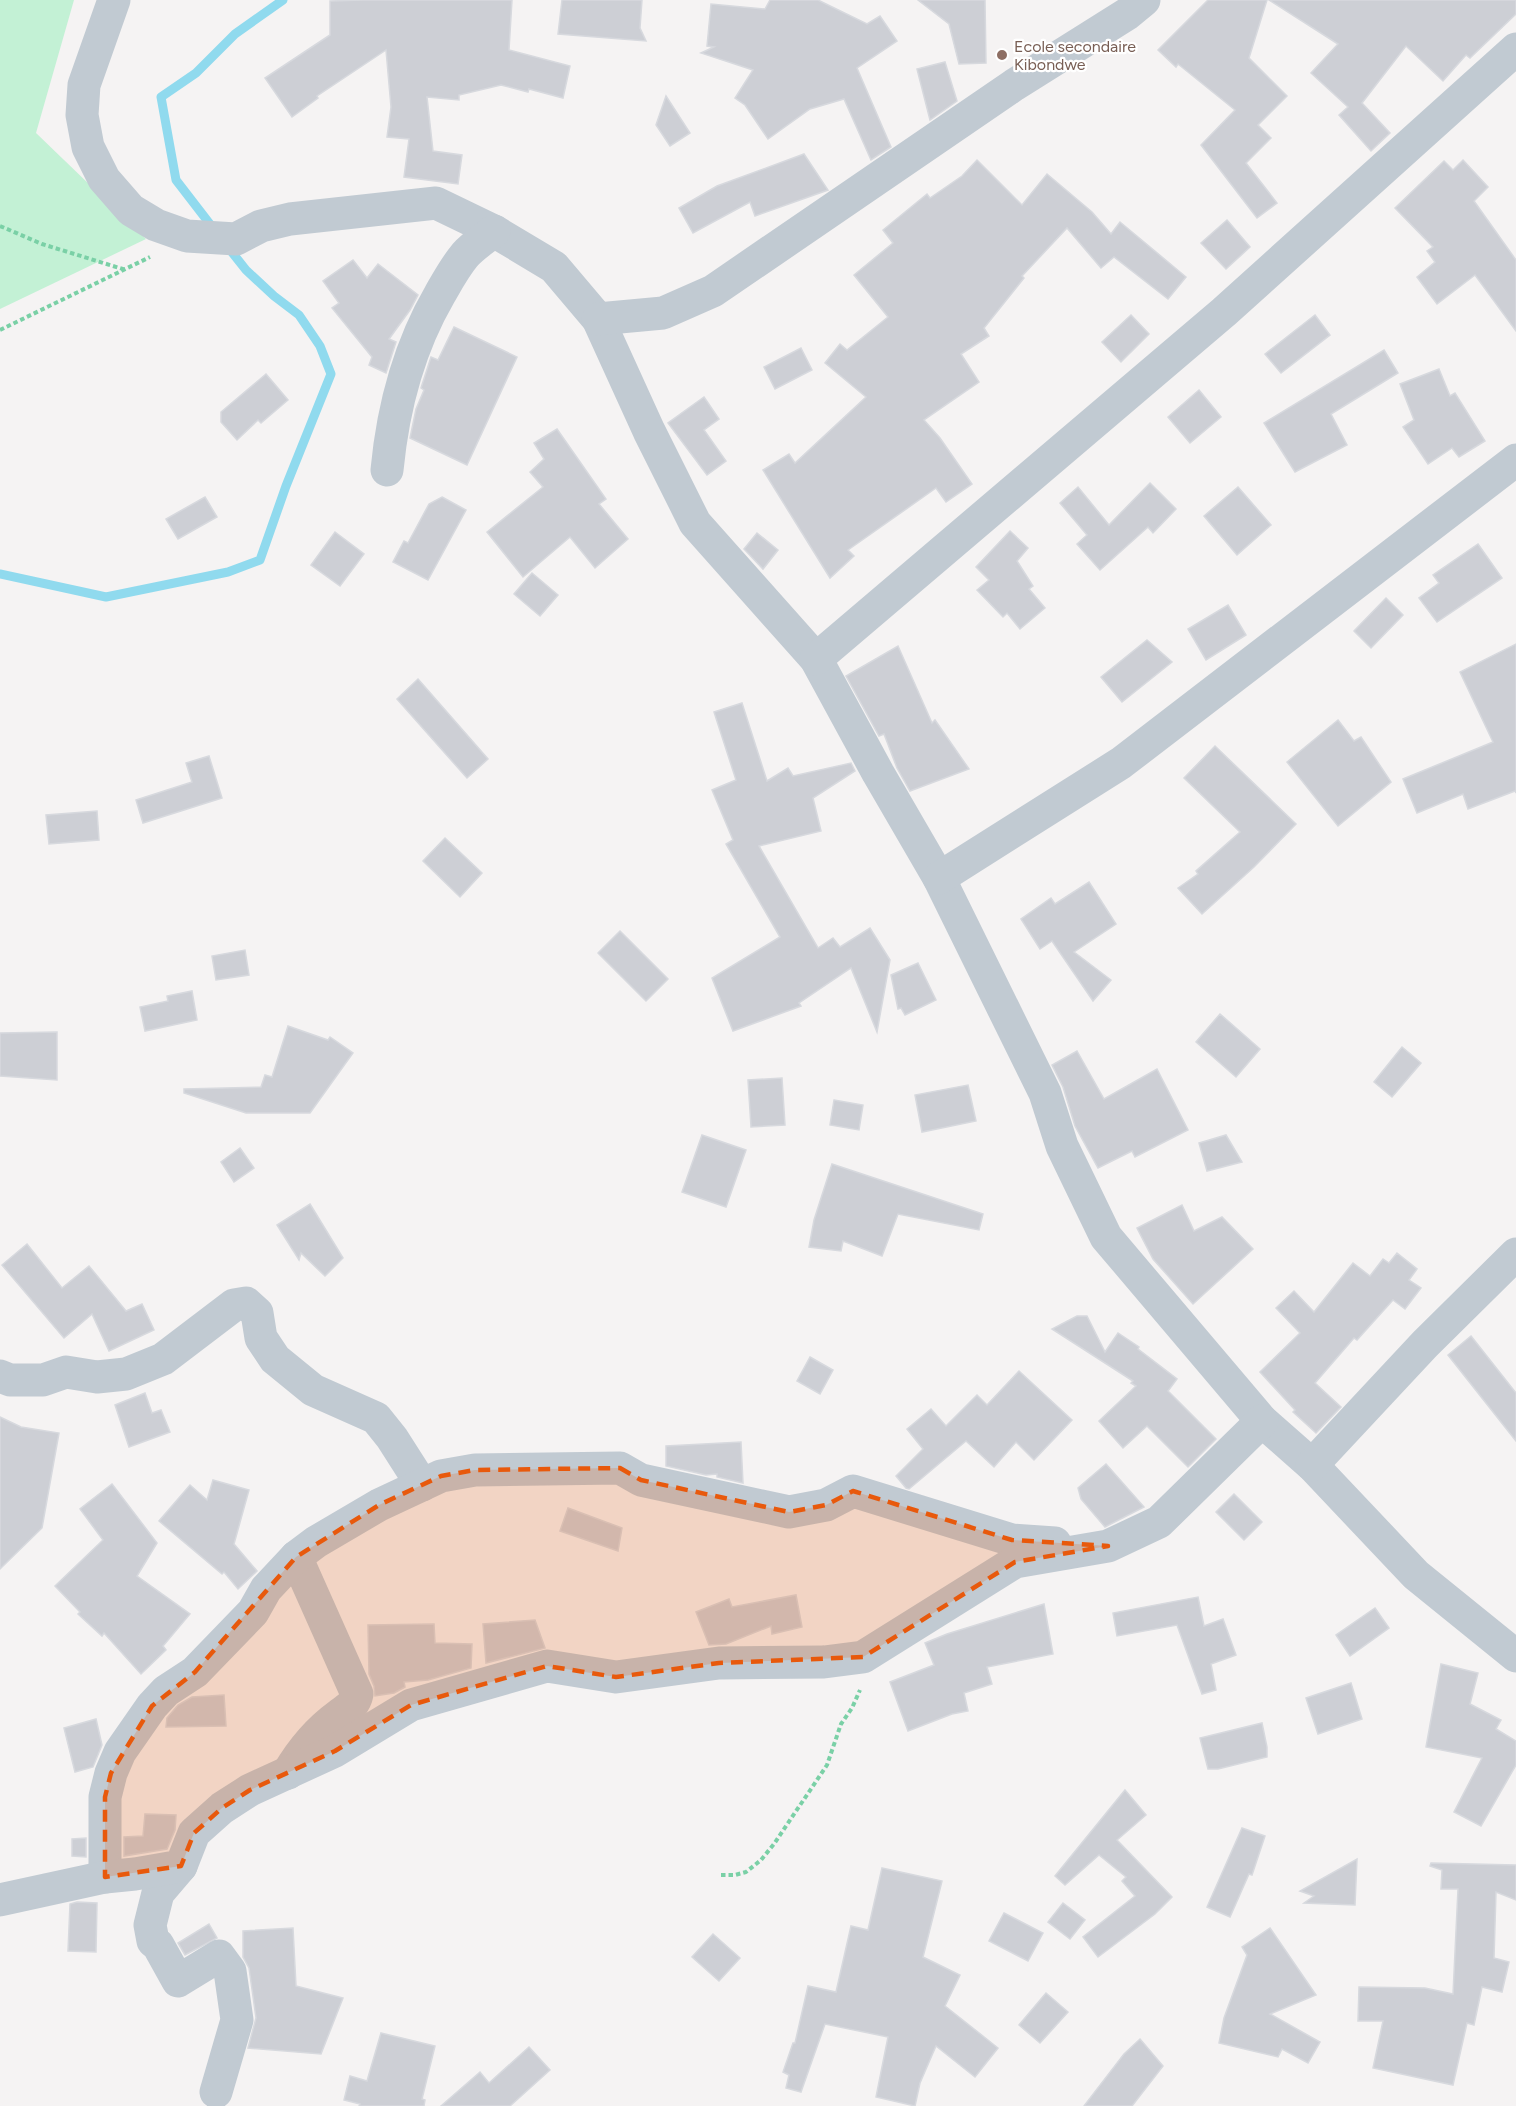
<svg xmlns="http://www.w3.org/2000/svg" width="1516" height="2106" viewBox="0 0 1516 2106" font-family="Figtree,sans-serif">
	<rect width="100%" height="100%" fill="#f5f3f3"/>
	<path fill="#c3f1d5" d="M0 0H74L36 133 146 239 0 309Z"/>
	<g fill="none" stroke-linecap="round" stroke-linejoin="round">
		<g stroke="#90daee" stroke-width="9">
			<path d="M213 228 176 180 161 97 196 73 235 34 283 0"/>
			<path d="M0 574 106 597 228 572 260 560 286 486 331 374 320 346 299 315 274 296 246 270 227 246"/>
		</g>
	</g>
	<g fill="#cdcfd5" stroke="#d7d9de" stroke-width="1.5">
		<path d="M363 0H512L509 50 570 66 563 98 529 89 528 92 501 85 459 95V100L427 97 433 151 462 155 458 184 404 177 409 139 387 137 391 107 386 50 317 96 318 98 292 117 265 78 330 35V1Z"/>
		<path d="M562 0H642L640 28 646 41 558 34Z"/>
		<path d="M770 0H818L867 24 880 16 897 41 857 68 891 147 871 160 844 99 810 109 768 139 745 105 735 98 753 70 701 53 714 47 707 46 711 4 765 9Z"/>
		<path d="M918 0H985L986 63 959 64 949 24Z"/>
		<path d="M1208 0H1267L1249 58 1287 96 1258 125 1271 138 1246 163 1277 203 1257 218 1201 145 1235 110 1178 64 1176 67 1158 50Z"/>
		<path d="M1269 0H1516V14L1470 58 1466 55 1443 81 1406 46 1362 103 1390 133 1371 151 1339 115 1348 107 1311 73 1338 44Z"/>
		<path d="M945 62 957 101 930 120 917 69Z"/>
		<path d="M666 96 690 133 670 146 656 125Z"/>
		<path d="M804 154 828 190 755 216 750 202 693 233 679 208 717 186Z"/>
		<path d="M977 160 1022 205 1047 174 1092 212 1111 234 1120 222 1186 277 1168 299 1114 257 1101 268 1067 228 1022 276 1024 278 984 328 989 336 961 354 979 382 924 420 940 438 972 484 946 502 936 488 848 550 854 556 830 578 763 470 789 454 795 463 866 397 825 363 840 344 847 350 888 317 854 275 893 243 883 230 927 194 930 198 962 176Z"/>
		<path d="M1463 160 1488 187 1474 201 1516 260V331L1475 275 1437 304 1417 277 1435 262 1427 251 1433 247 1395 208 1444 161 1453 170Z"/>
		<path d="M1227 220 1250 247 1226 269 1201 243Z"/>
		<path d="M353 260 367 278 378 264 418 295 410 310 389 339 396 342 386 373 369 365 372 357 332 308 339 303 323 281Z"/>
		<path d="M1131 315 1149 334 1121 362 1102 342Z"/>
		<path d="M1315 315 1330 335 1281 373 1265 354Z"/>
		<path d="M454 327 517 357 467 465 410 438 416 409 424 390 421 388 431 357 438 360Z"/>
		<path d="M801 348 812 370 775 389 764 367Z"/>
		<path d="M1384 350 1398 373 1331 414 1347 445 1295 472 1264 423Z"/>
		<path d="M1439 369 1450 396 1455 393 1485 441 1459 457 1452 448 1428 464 1403 427 1414 420 1400 384Z"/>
		<path d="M266 374 288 400 261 423 258 420 237 440 221 422V412Z"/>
		<path d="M1199 390 1221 417 1190 443 1168 417Z"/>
		<path d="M704 397 719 419 704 430 726 461 707 475 668 423Z"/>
		<path d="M557 429 606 499 599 504 628 539 595 568 570 537 523 577 487 532 543 487 530 472 544 459 534 443Z"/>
		<path d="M1150 483 1176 509 1153 533 1148 527 1100 570 1077 544 1087 535 1060 503 1078 487 1109 525Z"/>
		<path d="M1238 487 1271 525 1237 555 1204 516Z"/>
		<path d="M205 497 217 517 178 539 166 519Z"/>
		<path d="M442 497 466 510 428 580 393 562 404 541 408 543 429 504Z"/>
		<path d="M1010 531 1028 548 1017 561 1033 586 1029 589 1045 608 1020 629 1007 613 1003 617 977 590 989 580 976 567Z"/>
		<path d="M335 532 364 554 340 586 311 565Z"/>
		<path d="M757 533 778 550 763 569 744 549Z"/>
		<path d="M1478 544 1502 578 1437 622 1419 598 1439 583 1433 575Z"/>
		<path d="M532 573 558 595 540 616 514 594Z"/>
		<path d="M1386 598 1403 615 1371 648 1354 631Z"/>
		<path d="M1228 605 1246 635 1206 660 1188 629Z"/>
		<path d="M1147 640 1172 662 1122 702 1101 677Z"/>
		<path d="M1516 644V793L1515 791 1468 809 1463 794 1417 813 1403 779 1493 742 1460 672Z"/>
		<path d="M898 646 932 723 935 720 969 769 910 791 897 768 884 734 879 736 846 676Z"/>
		<path d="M418 679 488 759 467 778 397 699Z"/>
		<path d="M742 703 767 781 788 768 793 776 851 763 855 771 813 798 821 831 759 846 818 948 833 938 840 947 870 928 890 960 877 1032 851 968 799 1003 801 1006 733 1031 712 978 780 937 726 844 733 840 712 790 736 780 714 712Z"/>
		<path d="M1338 720 1354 741 1361 737 1391 782 1338 826 1287 762Z"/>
		<path d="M1215 746 1296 824 1254 867 1202 914 1178 888 1198 874 1196 871 1240 832 1184 778Z"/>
		<path d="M209 756 222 798 143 823 136 800 192 782 186 763Z"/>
		<path d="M97 811 99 840 49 844 46 815Z"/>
		<path d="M445 838 482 873 460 897 423 861Z"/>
		<path d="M1089 882 1116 924 1074 952 1111 980 1093 1001 1052 941 1040 949 1021 919 1051 898 1055 904Z"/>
		<path d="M620 931 668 979 646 1001 598 953Z"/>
		<path d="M245 950 249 975 216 980 212 956Z"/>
		<path d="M918 963 936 1000 905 1015 901 1008 898 1009 891 975Z"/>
		<path d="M192 991 197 1020 145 1031 140 1007 168 1001 167 996Z"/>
		<path d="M1220 1014 1260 1049 1236 1077 1196 1042Z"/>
		<path d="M288 1026 328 1040 330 1037 353 1053 310 1113H246L184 1093V1089L261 1087 265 1075 272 1077Z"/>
		<path d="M57 1032V1080L0 1076V1033Z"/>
		<path d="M1402 1047 1421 1063 1392 1097 1374 1082Z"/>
		<path d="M1077 1051 1104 1099 1157 1069 1188 1130 1135 1157 1132 1151 1098 1168 1075 1126 1063 1087 1052 1065Z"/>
		<path d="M782 1078 785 1125 751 1127 748 1080Z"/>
		<path d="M968 1085 976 1121 922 1132 915 1095Z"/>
		<path d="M834 1100 863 1105 859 1130 830 1125Z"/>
		<path d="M702 1135 746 1150 726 1207 682 1192Z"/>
		<path d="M1226 1135 1242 1162 1207 1171 1199 1143Z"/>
		<path d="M240 1148 254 1168 234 1182 221 1162Z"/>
		<path d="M832 1164 983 1214 979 1230 898 1214 882 1256 843 1241 841 1251 809 1247 814 1220Z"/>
		<path d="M310 1204 343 1258 325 1276 301 1253 299 1260 277 1225Z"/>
		<path d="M1182 1205 1194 1231 1222 1217 1253 1249 1193 1304 1153 1259 1137 1228Z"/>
		<path d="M27 1244 62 1288 89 1266 126 1311 142 1304 154 1330 109 1351 92 1314 64 1338 2 1265Z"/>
		<path d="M1397 1253 1417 1269 1409 1280 1421 1288 1405 1309 1393 1300 1357 1340 1354 1338 1315 1383 1341 1407 1316 1433 1293 1412 1295 1410 1260 1372 1300 1333 1276 1308 1294 1291 1314 1312 1353 1263 1370 1276 1383 1259 1389 1263Z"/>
		<path d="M1077 1316H1087L1105 1352 1118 1333 1139 1347 1138 1349 1177 1379 1168 1391 1216 1439 1188 1467 1147 1426 1123 1448 1099 1421 1136 1386 1131 1383 1133 1381 1052 1329Z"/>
		<path d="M1471 1336 1516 1393V1441L1448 1355Z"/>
		<path d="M810 1357 833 1370 820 1394 797 1381Z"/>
		<path d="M1019 1371 1072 1420 1034 1460 1016 1442 994 1467 966 1441 909 1489 906 1488 896 1476 923 1449 907 1429 931 1409 946 1426 977 1395 987 1405Z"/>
		<path d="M145 1393 152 1413 161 1410 170 1432 129 1447 115 1405Z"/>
		<path d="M0 1417 21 1427 59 1433 42 1528 0 1569Z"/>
		<path d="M741 1442 743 1483 717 1477V1474L706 1475 666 1466V1446Z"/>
		<path d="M1106 1464 1144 1507 1105 1527 1081 1499 1078 1488Z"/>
		<path d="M213 1480 249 1490 234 1544 257 1571 238 1589 224 1572 222 1574 159 1521 190 1485 207 1500Z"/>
		<path d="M112 1484 157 1543 137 1576 190 1614 163 1646 166 1650 141 1674 104 1633 102 1636 78 1614 80 1612 55 1586 103 1540 80 1509Z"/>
		<path d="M1234 1494 1262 1522 1244 1540 1216 1512Z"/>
		<path d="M568 1508 622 1528 618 1551 560 1531Z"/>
		<path d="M796 1595 802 1627 772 1634 771 1626 726 1644 709 1645 696 1612 729 1599 732 1607Z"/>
		<path d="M1198 1597 1204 1626 1223 1619 1236 1655 1211 1664 1216 1690 1202 1694 1177 1625 1117 1636 1113 1613Z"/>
		<path d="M1044 1604 1053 1654 987 1667 992 1684 964 1693 968 1711 952 1714 908 1731 890 1682 934 1665 925 1643 947 1634Z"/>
		<path d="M1375 1608 1389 1628 1350 1656 1336 1635Z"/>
		<path d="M535 1620 545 1648 486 1663 483 1624Z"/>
		<path d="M434 1624 435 1643 472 1644 471 1668 428 1680 404 1682 405 1687 394 1693 375 1696 374 1686 369 1674 368 1625Z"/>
		<path d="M1441 1664 1478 1673 1470 1704 1501 1720 1496 1729 1516 1741V1765L1481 1826 1454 1812 1482 1758 1426 1747Z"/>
		<path d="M1351 1683 1362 1719 1318 1734 1306 1698Z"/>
		<path d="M224 1695 226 1726 166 1727 167 1718 178 1705 192 1697Z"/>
		<path d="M96 1719 102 1745 93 1767 75 1772 64 1728Z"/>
		<path d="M1262 1723 1267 1747V1757L1218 1769H1208L1200 1738Z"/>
		<path d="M1125 1790 1146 1815 1117 1840 1172 1897 1155 1914 1098 1957 1083 1937 1135 1896 1122 1881 1126 1877 1099 1855 1065 1885 1055 1876Z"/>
		<path d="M145 1814 176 1815 175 1830 167 1849 124 1856V1837L143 1836Z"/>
		<path d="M1242 1828 1265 1836 1252 1875 1249 1874 1230 1917 1207 1907Z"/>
		<path d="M86 1838V1857L72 1856V1839Z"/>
		<path d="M1357 1859 1355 1905 1304 1903 1314 1896 1300 1891Z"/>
		<path d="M1431 1863 1516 1865V1900L1496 1892 1494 1958 1509 1962 1502 1992 1482 1987 1474 2025 1467 2023 1453 2085 1373 2068 1383 2021H1358L1359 1987 1425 1988 1453 1994 1458 1889H1441L1442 1870 1430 1866Z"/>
		<path d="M882 1868 942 1881 923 1957 960 1975 945 2006 998 2048 975 2077 936 2046 920 2083 915 2106 876 2097 888 2037 825 2024 801 2092 786 2088 789 2075 783 2072 793 2043H795L808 1986 836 1992 851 1926 868 1930Z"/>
		<path d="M77 1902 97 1903 96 1952 68 1951 70 1904Z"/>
		<path d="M1063 1903 1085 1920 1070 1939 1048 1922Z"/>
		<path d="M1004 1913 1043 1933 1028 1961 989 1941Z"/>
		<path d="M209 1924 217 1938 185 1955 178 1943Z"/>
		<path d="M293 1928 296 1986 343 1998 321 2054 248 2048 256 2018 249 1968 243 1957V1931Z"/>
		<path d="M1270 1928 1316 1995 1270 2014 1320 2042 1308 2063 1282 2049 1278 2057 1219 2043 1224 2018 1247 1955 1242 1947Z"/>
		<path d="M713 1934 740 1958 719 1981 692 1957Z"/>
		<path d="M1046 1993 1068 2012 1040 2043 1019 2025Z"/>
		<path d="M381 2033 435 2046 422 2099 425 2100 424 2106H359L360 2104 344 2100 350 2076 367 2081Z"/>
		<path d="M1140 2039 1163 2066 1132 2106H1084L1124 2054Z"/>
		<path d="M529 2047 550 2070 510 2106H441L480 2072 489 2083Z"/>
	</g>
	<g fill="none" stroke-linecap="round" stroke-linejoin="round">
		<g stroke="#7ad0a6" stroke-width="4" stroke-dasharray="4.5 3" stroke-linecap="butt">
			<path d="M0 226 42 244 126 270"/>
			<path d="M0 330 150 257"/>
			<path d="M721 1875H735L746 1872 761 1860 774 1844 827 1765 841 1724 852 1708 860 1690"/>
		</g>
		<g stroke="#c1cad2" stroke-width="33">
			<path d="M114 0 84 85 82 115 88 147 104 179 131 210 156 225 187 236 236 239 261 226 290 219 436 203 494 231 554 267 598 319 649 431 695 523 816 659 878 773 939 878 1045 1093 1062 1146 1106 1237 1262 1421 1312 1465 1416 1575 1516 1656"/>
			<path d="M598 319 663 313 713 291 1014 85 1127 14 1144 0"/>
			<path d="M387 470C393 407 408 349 440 294 448 280 455 267 465 255 473 246 484 239 494 231"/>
			<path d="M816 659 1224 312 1516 49"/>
			<path d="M939 878 1121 763 1516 460"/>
			<path d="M0 1376 10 1380H43L66 1372 97 1377 126 1374 163 1359 234 1305 246 1303 257 1313 261 1338 275 1359 313 1390 376 1418 392 1438 422 1485"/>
			<path d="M1312 1465 1425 1344 1516 1254"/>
			<path d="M288 1773C302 1749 317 1731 339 1715 347 1709 355 1705 357 1694L296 1557"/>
			<path d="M181 1866 158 1893 150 1925 153 1941 158 1945 178 1981 219 1956 230 1971 237 2020 216 2092"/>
			<path d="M105 1877V1797L111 1773 120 1752 152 1706 166 1691 195 1672 253 1612 266 1589 296 1557 316 1542 379 1505 441 1476 475 1470 620 1468 641 1480 789 1512 826 1505 853 1491 1012 1540 1055 1543"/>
			<path d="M0 1900 105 1877 135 1874 181 1866 194 1833 222 1808 250 1790 335 1751 411 1705 547 1666 616 1677 719 1663 824 1662 863 1657 1015 1562 1108 1546 1159 1522 1262 1421"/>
		</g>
	</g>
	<path fill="#e8590c" fill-opacity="0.2" stroke="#e8590c" stroke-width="4.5" stroke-dasharray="12 8" stroke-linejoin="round" d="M620 1468 641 1480 789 1512 826 1505 853 1491 1012 1540 1108 1546 1015 1562 863 1657 719 1663 616 1677 547 1666 411 1705 335 1751 250 1790 222 1808 194 1833 181 1866 105 1877V1797L111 1773 152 1706 195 1672 296 1557 379 1505 441 1476 475 1470Z"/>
	<circle fill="#8d6e63" stroke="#fff" stroke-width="2" cx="1002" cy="55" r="6"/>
	<g text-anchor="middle" stroke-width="4.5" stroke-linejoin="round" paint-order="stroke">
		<g font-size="16" fill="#785e54" stroke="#fff" text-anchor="start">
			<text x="1014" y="52">Ecole secondaire<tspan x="1014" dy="18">Kibondwe</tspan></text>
		</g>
	</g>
</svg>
